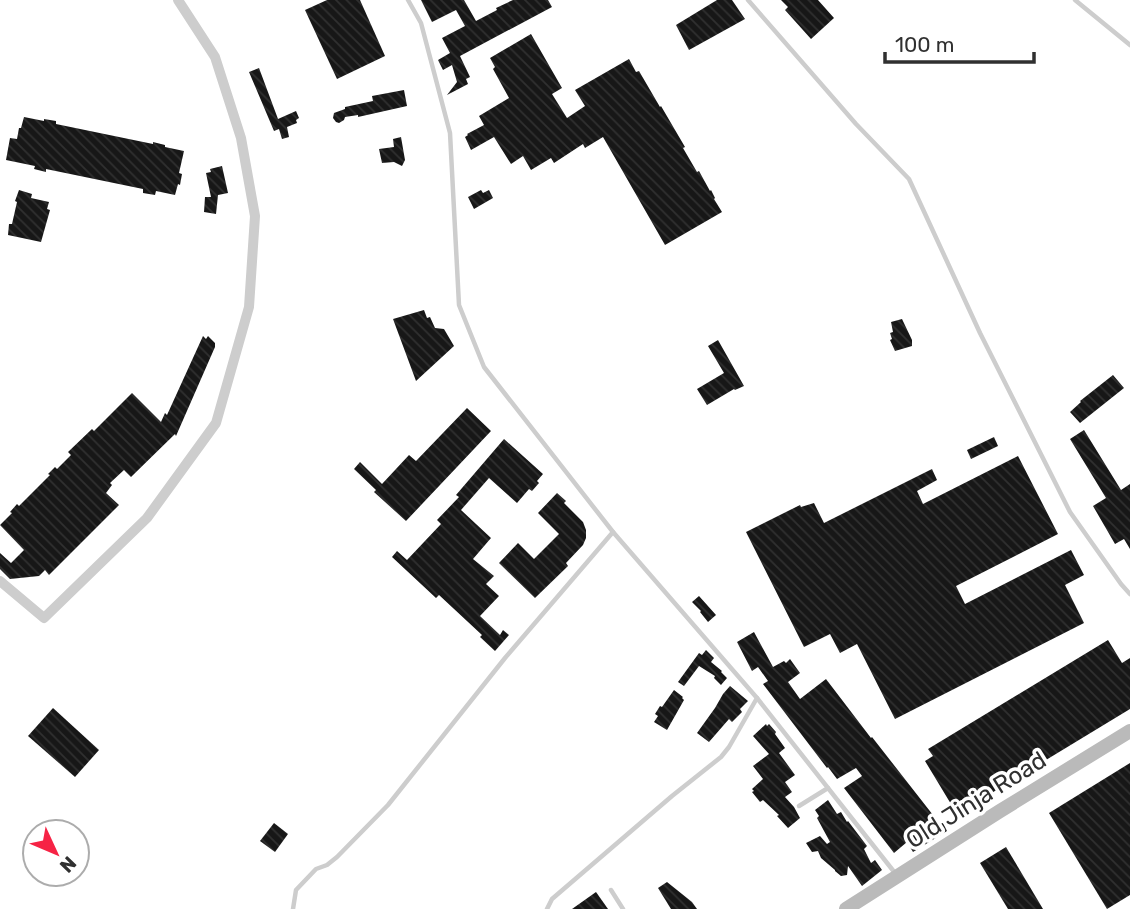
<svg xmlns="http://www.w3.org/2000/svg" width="1130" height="909" viewBox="0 0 1130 909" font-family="Rubik,sans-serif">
	<defs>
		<pattern id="building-back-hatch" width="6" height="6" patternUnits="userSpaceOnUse" patternTransform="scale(1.75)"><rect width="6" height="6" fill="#171717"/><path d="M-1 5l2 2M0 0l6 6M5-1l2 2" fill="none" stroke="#303030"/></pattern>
	</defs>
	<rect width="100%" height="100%" fill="#fff"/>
	<g fill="url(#building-back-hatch)">
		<path d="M327 0H360L385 56 337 79 305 10Z"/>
		<path d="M421 0H464L476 21 497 10 496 8 513 0H548L552 7 460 56 470 77 466 79 468 84 447 95 457 82 452 65 443 70 438 60 450 53 442 38 465 26 456 10 432 22Z"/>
		<path d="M717 0H732L745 19 689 50 676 25Z"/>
		<path d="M781 0H818L834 18 811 39 785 10 788 7Z"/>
		<path d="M531 34 562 88 552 94 567 118 585 106 575 90 629 59 636 72 639 71 660 107 661 106 685 147 683 148 697 172 699 171 710 191 711 190 715 198 714 199 722 212 665 245 603 137 585 148 583 144 554 163 551 158 531 170 523 156 511 164 494 137 471 150 465 137 468 135 467 134 484 125 479 116 509 98 493 69 495 67 490 58Z"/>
		<path d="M259 68 278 119 296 111 299 118 296 120 297 123 287 127 289 137 282 139 279 129 274 131 249 72Z"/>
		<path d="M404 90 407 106 358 117V115L345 117 344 120 339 123 336 122 333 118 334 113 345 109V107L373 101 372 96Z"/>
		<path d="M24 117 44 121V119L56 121V124L153 144V142L165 145V147L184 151 179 173 182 174 180 185 178 184 175 195 156 191 155 195 143 193V189L46 169V172L34 169 35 166 6 160 10 138 17 139 19 128H21Z"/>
		<path d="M401 137 405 160 402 166 394 162 382 163 379 149 394 147 393 139Z"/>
		<path d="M222 166 228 193 218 195 216 214 204 212 205 197H211L206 173 211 172 210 169Z"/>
		<path d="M19 190 32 194 31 198 49 202 47 209 50 210 41 242 8 235 9 224H12L17 202 15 201Z"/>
		<path d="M481 190 483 193 489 190 493 198 474 209 468 197Z"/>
		<path d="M424 310 427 318 430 317 435 328 444 329 454 346 416 381 393 319Z"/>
		<path d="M902 319 912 340V346L895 351 890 340 892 339 890 333 893 332 891 322Z"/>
		<path d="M203 336 206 339 208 336 215 343V347L176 436 175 434 131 477 124 470 110 483 112 485 106 493 119 505 49 575 45 570 39 576 10 579 0 569V553L11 563 24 550 0 525 12 513 10 512 17 504 19 506 50 475 48 474 55 467 57 469 71 455 68 452 92 429 94 431 132 393 161 422 165 413 167 415Z"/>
		<path d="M718 340 744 386 735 390 734 389 707 405 697 389 724 373 708 346Z"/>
		<path d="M1113 375 1124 388 1080 423 1070 412 1081 402 1080 401Z"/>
		<path d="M467 408 491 431 406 521 374 492 376 490 354 469 360 462 382 484 409 455 416 461Z"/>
		<path d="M1084 430 1121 490 1130 484V549L1124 539 1115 544 1093 506 1106 498 1070 439Z"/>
		<path d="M994 437 998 446 971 459 967 450Z"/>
		<path d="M504 439 543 474 537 481 539 483 532 491 529 489 517 503 489 478 461 510 491 538 473 559 494 576 486 584 499 596 480 616 500 635 503 630 509 635 495 651 480 637 482 635 439 595 436 598 392 557 397 551 407 560 441 524 437 520 459 497 456 495Z"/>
		<path d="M1018 456 1058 534 956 586 965 604 1071 550 1084 575 1065 585 1084 623 895 719 857 644 840 653 830 634 804 647 746 532 800 505 801 507 814 503 824 523 932 469 937 480 917 491 923 504Z"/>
		<path d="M557 493 566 501 564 503 583 522 586 530V538L583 545 566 563 568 566 535 598 499 563 518 543 534 559 559 534 538 513Z"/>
		<path d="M699 596 716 615 708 622 700 612 701 611 692 602Z"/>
		<path d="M754 632 773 667 784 661 786 663 790 659 800 673 788 682 800 699 826 679 871 738 872 737 940 824 943 823 947 831 913 852 907 842 894 853 844 788 862 776 856 768 837 779 828 767 827 768 763 684 768 681 758 667 752 671 737 642Z"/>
		<path d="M1108 640 1122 663 1130 658V709L957 814 925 761 933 756 928 749Z"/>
		<path d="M706 650 714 658 711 662 722 671 721 672 727 678 721 685 714 678 715 676 699 666 684 686 678 682 699 653 702 655Z"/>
		<path d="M730 686 748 701 740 709 742 712 732 722 729 719 709 742 697 733 715 708 723 694Z"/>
		<path d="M674 690 683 697 682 698 684 700 667 730 654 722 658 716 655 714 660 706 662 707Z"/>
		<path d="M53 708 99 750 75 777 28 736Z"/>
		<path d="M766 724 767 726 769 724 776 732 775 734 785 748 779 753 795 775 785 782 792 792 785 797 794 807 800 818 788 828 777 816 779 815 763 800 760 802 752 792 754 791 752 789 763 779 753 766 769 754 753 736Z"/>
		<path d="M1130 763V895L1107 909 1049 813Z"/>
		<path d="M828 800 837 814 841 812 847 822 848 821 867 846 864 849 871 863 875 860 882 870 862 886 848 866 847 875 841 876 835 871V870L821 858 818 851 812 852 806 843 820 836 827 844 830 842 817 818 819 816 815 810Z"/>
		<path d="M274 823 288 834 275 852 260 841Z"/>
		<path d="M1006 847 1043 909H1008L980 863Z"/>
		<path d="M667 882 692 902 697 909H671L658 888Z"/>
		<path d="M596 892 608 909H572Z"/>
	</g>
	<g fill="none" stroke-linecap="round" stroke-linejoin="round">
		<g stroke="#cdcdcd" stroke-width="4.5">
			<path d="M408 0 421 23 450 133 459 305 484 367 613 532 757 698 895 873"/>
			<path d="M748 0 856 124 909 179 980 333 1070 512 1121 584 1130 594"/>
			<path d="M1075 0 1130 45"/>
			<path d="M799 806 828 788"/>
			<path d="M611 890 623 909"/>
			<path d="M293 909 296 890 316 869 327 865 337 857 388 805 505 658 613 532"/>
			<path d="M547 909 552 899 672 796 721 757 729 747 757 698"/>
		</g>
		<path stroke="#cdcdcd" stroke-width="10" d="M0 581 44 618 147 518 216 423 249 307 255 216 241 138 215 57 178 0"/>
		<path stroke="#bababa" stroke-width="14" d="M846 909 1000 811 1130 731"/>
	</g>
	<g text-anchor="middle" stroke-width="7" stroke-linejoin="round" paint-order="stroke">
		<g font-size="24" fill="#303030" stroke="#fff">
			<text transform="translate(976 800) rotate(-32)" y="8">Old Jinja Road</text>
		</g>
	</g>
	<g transform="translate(56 853) rotate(134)"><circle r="33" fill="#ffffff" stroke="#acacac" stroke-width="2"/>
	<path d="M0-5L12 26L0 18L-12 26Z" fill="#f62345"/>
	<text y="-10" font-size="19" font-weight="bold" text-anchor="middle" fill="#303030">N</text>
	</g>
	<path d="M885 52v10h149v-10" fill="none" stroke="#303030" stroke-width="3.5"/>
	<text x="895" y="52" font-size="21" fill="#303030" stroke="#ffffff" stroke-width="5" paint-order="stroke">100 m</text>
</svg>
